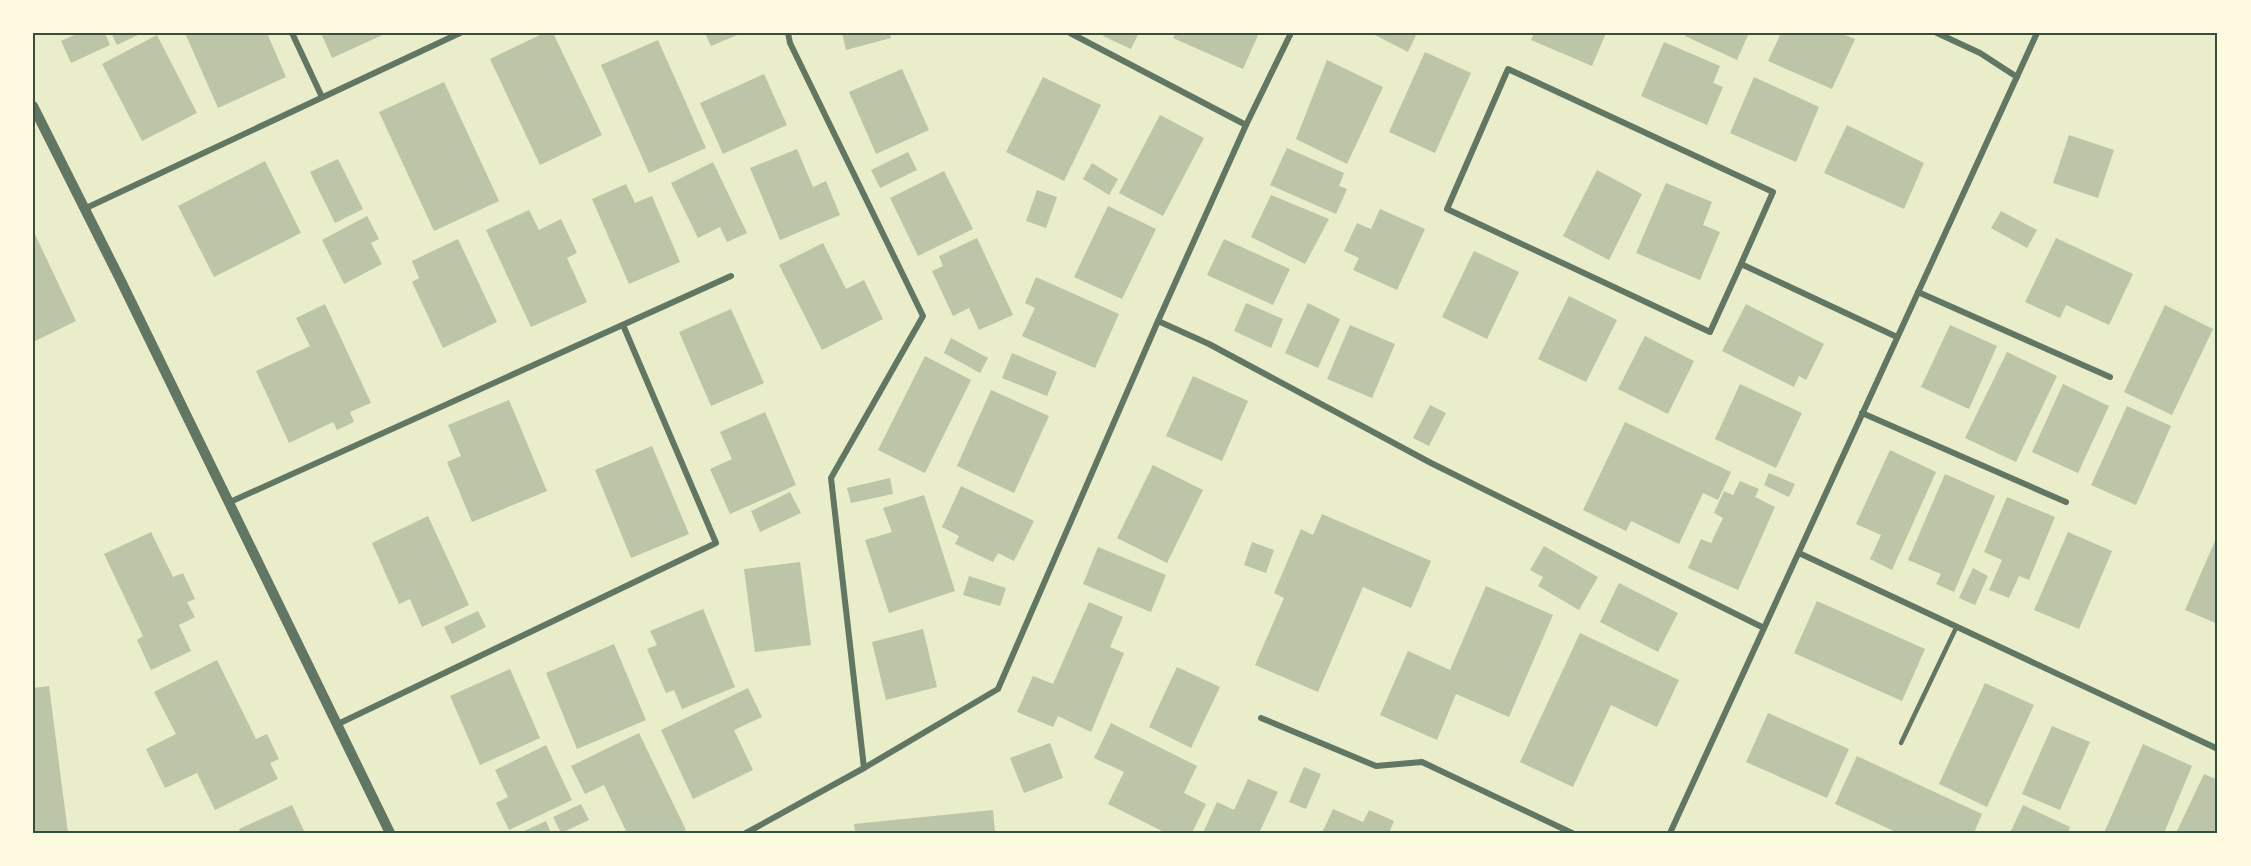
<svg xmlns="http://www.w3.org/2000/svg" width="2251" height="866" viewBox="0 0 2251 866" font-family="Jost,sans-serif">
	<rect width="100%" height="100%" fill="#e9edc9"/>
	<g fill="#bcc5a7">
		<path d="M79 33H105L110 45 71 63 61 41Z"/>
		<path d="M111 33H142L117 45Z"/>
		<path d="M185 33H267L286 77 218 108Z"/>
		<path d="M321 33H387L332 58Z"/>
		<path d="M544 33H553L602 135 540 165 490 59Z"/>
		<path d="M705 33H742L711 46Z"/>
		<path d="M842 33H890L891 38 846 50Z"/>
		<path d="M1105 33H1139L1131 49 1103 36Z"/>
		<path d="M1176 33H1259L1243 69 1173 38Z"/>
		<path d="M1371 33H1417L1408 52Z"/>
		<path d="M1534 33H1606L1592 66 1531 40Z"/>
		<path d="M1686 33H1749L1737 60 1685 36Z"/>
		<path d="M1781 33H1840L1855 39 1832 89 1768 61Z"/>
		<path d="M157 35 197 113 142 141 102 64Z"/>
		<path d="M658 40 706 148 649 173 601 65Z"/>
		<path d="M1664 42 1720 66 1713 83 1723 87 1707 125 1641 96Z"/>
		<path d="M1425 52 1471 73 1435 153 1389 132Z"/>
		<path d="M1327 60 1383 87 1347 164 1296 139Z"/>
		<path d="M902 69 929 130 876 154 849 92Z"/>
		<path d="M764 74 787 125 723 154 700 103Z"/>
		<path d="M1043 77 1101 105 1064 181 1006 152Z"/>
		<path d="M1754 77 1819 107 1796 162 1730 133Z"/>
		<path d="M444 82 499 201 434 231 379 112Z"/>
		<path d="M1160 115 1204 138 1163 216 1119 193Z"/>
		<path d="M1847 125 1924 163 1904 209 1824 173Z"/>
		<path d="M2069 135 2114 150 2098 198 2053 183Z"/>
		<path d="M1287 148 1344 173 1339 186 1347 189 1336 214 1270 185Z"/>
		<path d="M797 149 813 187 826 181 840 215 780 240 750 168Z"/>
		<path d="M908 152 917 170 880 188 871 170Z"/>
		<path d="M338 159 363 209 335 223 310 172Z"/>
		<path d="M265 161 301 233 214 277 178 206Z"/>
		<path d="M713 162 747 233 727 242 720 227 698 238 671 183Z"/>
		<path d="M1092 163 1118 179 1109 195 1083 179Z"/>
		<path d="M1597 170 1642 194 1609 260 1563 236Z"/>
		<path d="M944 171 973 229 918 256 890 198Z"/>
		<path d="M1666 183 1712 202 1703 225 1720 232 1700 280 1636 253Z"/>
		<path d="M626 184 635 203 652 196 680 262 629 284 592 199Z"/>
		<path d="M1037 190 1057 197 1046 228 1026 221Z"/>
		<path d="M1271 195 1329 219 1305 264 1251 237Z"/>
		<path d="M1108 206 1156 229 1122 299 1074 277Z"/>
		<path d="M1380 209 1425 229 1397 290 1353 270 1359 258 1344 251 1357 223 1371 229Z"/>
		<path d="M529 210 539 230 561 219 577 253 567 258 587 302 531 327 486 230Z"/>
		<path d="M2001 211 2037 230 2027 248 1991 228Z"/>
		<path d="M367 216 379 239 371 243 382 264 344 284 322 240Z"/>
		<path d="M33 230 76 321 33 342Z"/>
		<path d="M977 238 1013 315 979 330 969 308 953 316 932 271 943 266 939 256Z"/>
		<path d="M2056 238 2133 274 2109 325 2066 305 2060 318 2025 302Z"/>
		<path d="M458 239 497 322 443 348 412 282 419 278 412 261Z"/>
		<path d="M1224 239 1290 269 1273 305 1207 275Z"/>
		<path d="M823 243 846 289 864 280 883 319 822 350 779 265Z"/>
		<path d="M1474 251 1519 272 1487 339 1442 317Z"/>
		<path d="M1036 277 1119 314 1095 368 1022 336 1035 308 1025 303Z"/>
		<path d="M1569 296 1617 320 1586 382 1538 359Z"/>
		<path d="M1246 303 1283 319 1271 348 1234 331Z"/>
		<path d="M1308 303 1340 319 1318 368 1285 353Z"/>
		<path d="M325 304 371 403 350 412 354 422 337 430 333 422 289 443 256 371 310 346 296 318Z"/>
		<path d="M1746 304 1824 344 1806 380 1799 376 1794 387 1722 351Z"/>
		<path d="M2165 305 2213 329 2172 415 2124 392Z"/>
		<path d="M731 309 764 383 711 406 679 332Z"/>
		<path d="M1350 325 1395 344 1372 398 1327 379Z"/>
		<path d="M1950 325 1997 346 1969 409 1921 387Z"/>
		<path d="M1645 336 1694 361 1668 414 1618 389Z"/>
		<path d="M951 338 988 358 980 373 944 353Z"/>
		<path d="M2007 352 2057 376 2016 462 1965 438Z"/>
		<path d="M1012 353 1057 372 1047 396 1002 378Z"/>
		<path d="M925 356 971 380 925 473 878 450Z"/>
		<path d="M1193 376 1248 401 1222 461 1166 436Z"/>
		<path d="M1740 384 1802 413 1776 468 1715 439Z"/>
		<path d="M2063 384 2109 406 2078 473 2032 452Z"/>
		<path d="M991 390 1049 416 1014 493 957 466Z"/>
		<path d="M509 400 547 491 472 522 447 462 461 456 448 425Z"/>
		<path d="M1430 405 1446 413 1429 446 1413 438Z"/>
		<path d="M2127 406 2171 426 2136 505 2091 485Z"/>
		<path d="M765 412 796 485 730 514 710 469 732 459 720 432Z"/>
		<path d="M1625 422 1731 472 1718 500 1703 493 1679 544 1631 521 1626 531 1583 510Z"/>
		<path d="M652 446 689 534 631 558 595 470Z"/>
		<path d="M1890 450 1936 472 1892 570 1870 559 1881 535 1856 524Z"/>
		<path d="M1153 465 1203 490 1167 563 1117 538Z"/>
		<path d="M1769 473 1795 484 1789 497 1764 485Z"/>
		<path d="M1945 474 1995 496 1954 592 1936 584 1941 574 1908 560Z"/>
		<path d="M890 478 893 494 851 503 847 488Z"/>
		<path d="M1740 481 1759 489 1755 497 1775 507 1738 590 1688 568 1701 539 1711 543 1723 518 1714 513 1724 491 1733 495Z"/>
		<path d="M961 486 1034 521 1014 561 998 553 993 562 955 544 959 536 942 527Z"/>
		<path d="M790 492 801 513 760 532 751 511Z"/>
		<path d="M924 495 955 591 889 613 865 540 892 532 883 508Z"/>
		<path d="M2007 497 2055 517 2029 580 2019 576 2009 598 1989 590 2002 560 1984 552Z"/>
		<path d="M1322 514 1431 561 1411 608 1363 587 1318 692 1255 665 1284 598 1274 593 1301 529 1313 535Z"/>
		<path d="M428 516 469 605 422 627 410 599 399 604 372 543Z"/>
		<path d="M151 532 173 577 183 573 195 599 187 602 195 617 179 625 191 651 151 670 137 640 143 636 104 554Z"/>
		<path d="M2068 532 2112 551 2079 629 2034 610Z"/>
		<path d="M2218 534V624L2185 610Z"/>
		<path d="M1252 542 1274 550 1266 573 1244 565Z"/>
		<path d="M1544 546 1598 577 1579 610 1538 586 1543 577 1530 570Z"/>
		<path d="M1098 547 1166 575 1151 612 1083 584Z"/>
		<path d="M800 562 811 645 755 652 744 569Z"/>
		<path d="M1973 568 1988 576 1975 605 1959 598Z"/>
		<path d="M969 576 1006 588 1000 606 963 595Z"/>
		<path d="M1619 583 1678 613 1658 652 1600 622Z"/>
		<path d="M1486 586 1553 615 1509 717 1456 694 1437 740 1380 715 1408 651 1450 670Z"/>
		<path d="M1817 601 1925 649 1902 701 1794 653Z"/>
		<path d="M1089 602 1123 617 1110 647 1124 653 1091 732 1058 716 1053 727 1017 712 1033 676 1053 684Z"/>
		<path d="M703 609 735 687 682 709 674 690 666 693 647 649 657 645 650 631Z"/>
		<path d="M478 611 486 627 452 644 444 627Z"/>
		<path d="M923 629 937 687 886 700 872 642Z"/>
		<path d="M1580 633 1679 680 1657 727 1611 705 1573 787 1520 762Z"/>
		<path d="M614 644 646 720 577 749 546 673Z"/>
		<path d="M217 660 256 739 267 734 279 759 270 763 278 779 215 810 197 773 165 788 146 749 176 734 154 692Z"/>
		<path d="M1177 667 1220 687 1191 748 1149 727Z"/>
		<path d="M510 669 540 738 480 765 450 696Z"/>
		<path d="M1985 683 2034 705 1987 807 1939 784Z"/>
		<path d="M49 686 68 833H33V688Z"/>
		<path d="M748 688 762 717 734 730 753 770 693 799 661 730Z"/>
		<path d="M1768 713 1849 749 1827 798 1746 762Z"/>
		<path d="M1111 723 1197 766 1184 793 1206 804 1192 833H1166L1108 804 1124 772 1094 758Z"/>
		<path d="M2052 726 2090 742 2060 810 2022 794Z"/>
		<path d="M639 733 686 830 680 833H627L604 785 585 794 571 766Z"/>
		<path d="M1050 743 1063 778 1024 793 1010 758Z"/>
		<path d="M2143 744 2192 766 2164 833H2104Z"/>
		<path d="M546 745 572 800 509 830 496 803 508 797 495 770Z"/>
		<path d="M1857 756 1982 814 1974 833H1898L1835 804Z"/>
		<path d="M1304 767 1321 774 1306 809 1289 802Z"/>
		<path d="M2204 774 2218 780V833H2176Z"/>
		<path d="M1248 779 1278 792 1259 833H1203L1217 802 1234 810Z"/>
		<path d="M581 804 589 820 561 833 553 817Z"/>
		<path d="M292 805 305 833H241L239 829Z"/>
		<path d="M2023 805 2070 827 2068 833H2010Z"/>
		<path d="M1333 809 1363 822 1369 810 1394 821 1389 833H1322Z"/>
		<path d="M993 810 995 833H855L854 824Z"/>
		<path d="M546 821 551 833H520Z"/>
	</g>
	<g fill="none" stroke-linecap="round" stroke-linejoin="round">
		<path stroke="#617663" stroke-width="4.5" d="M1901 743 1956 628"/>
		<g stroke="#617663" stroke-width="6">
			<path d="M292 33 322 97"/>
			<path d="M788 33 790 43 923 316 831 478 864 768"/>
			<path d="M1070 33 1246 125"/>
			<path d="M1937 33 1980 53 2017 77"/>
			<path d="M84 209 460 33"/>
			<path d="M1741 264 1710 332 1447 209 1508 69 1773 192 1741 264 1897 337"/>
			<path d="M1918 292 2110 377"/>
			<path d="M1158 321 1209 344 1431 463 1764 628"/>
			<path d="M1862 413 2066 502"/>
			<path d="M230 502 731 276"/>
			<path d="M1799 553 2218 749"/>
			<path d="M1261 718 1376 766 1422 762 1572 833"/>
			<path d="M338 724 716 543 623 325"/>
			<path d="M746 833 864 768 998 689 1158 321 1246 125 1291 33"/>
			<path d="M1670 833 2037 33"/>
		</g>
		<path stroke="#617663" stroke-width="10" d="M33 106 120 279 390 833"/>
	</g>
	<rect width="2251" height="866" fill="none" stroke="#fefae0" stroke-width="69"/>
	<rect x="34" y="34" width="2182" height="798" fill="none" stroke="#344e41" stroke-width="2"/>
</svg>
